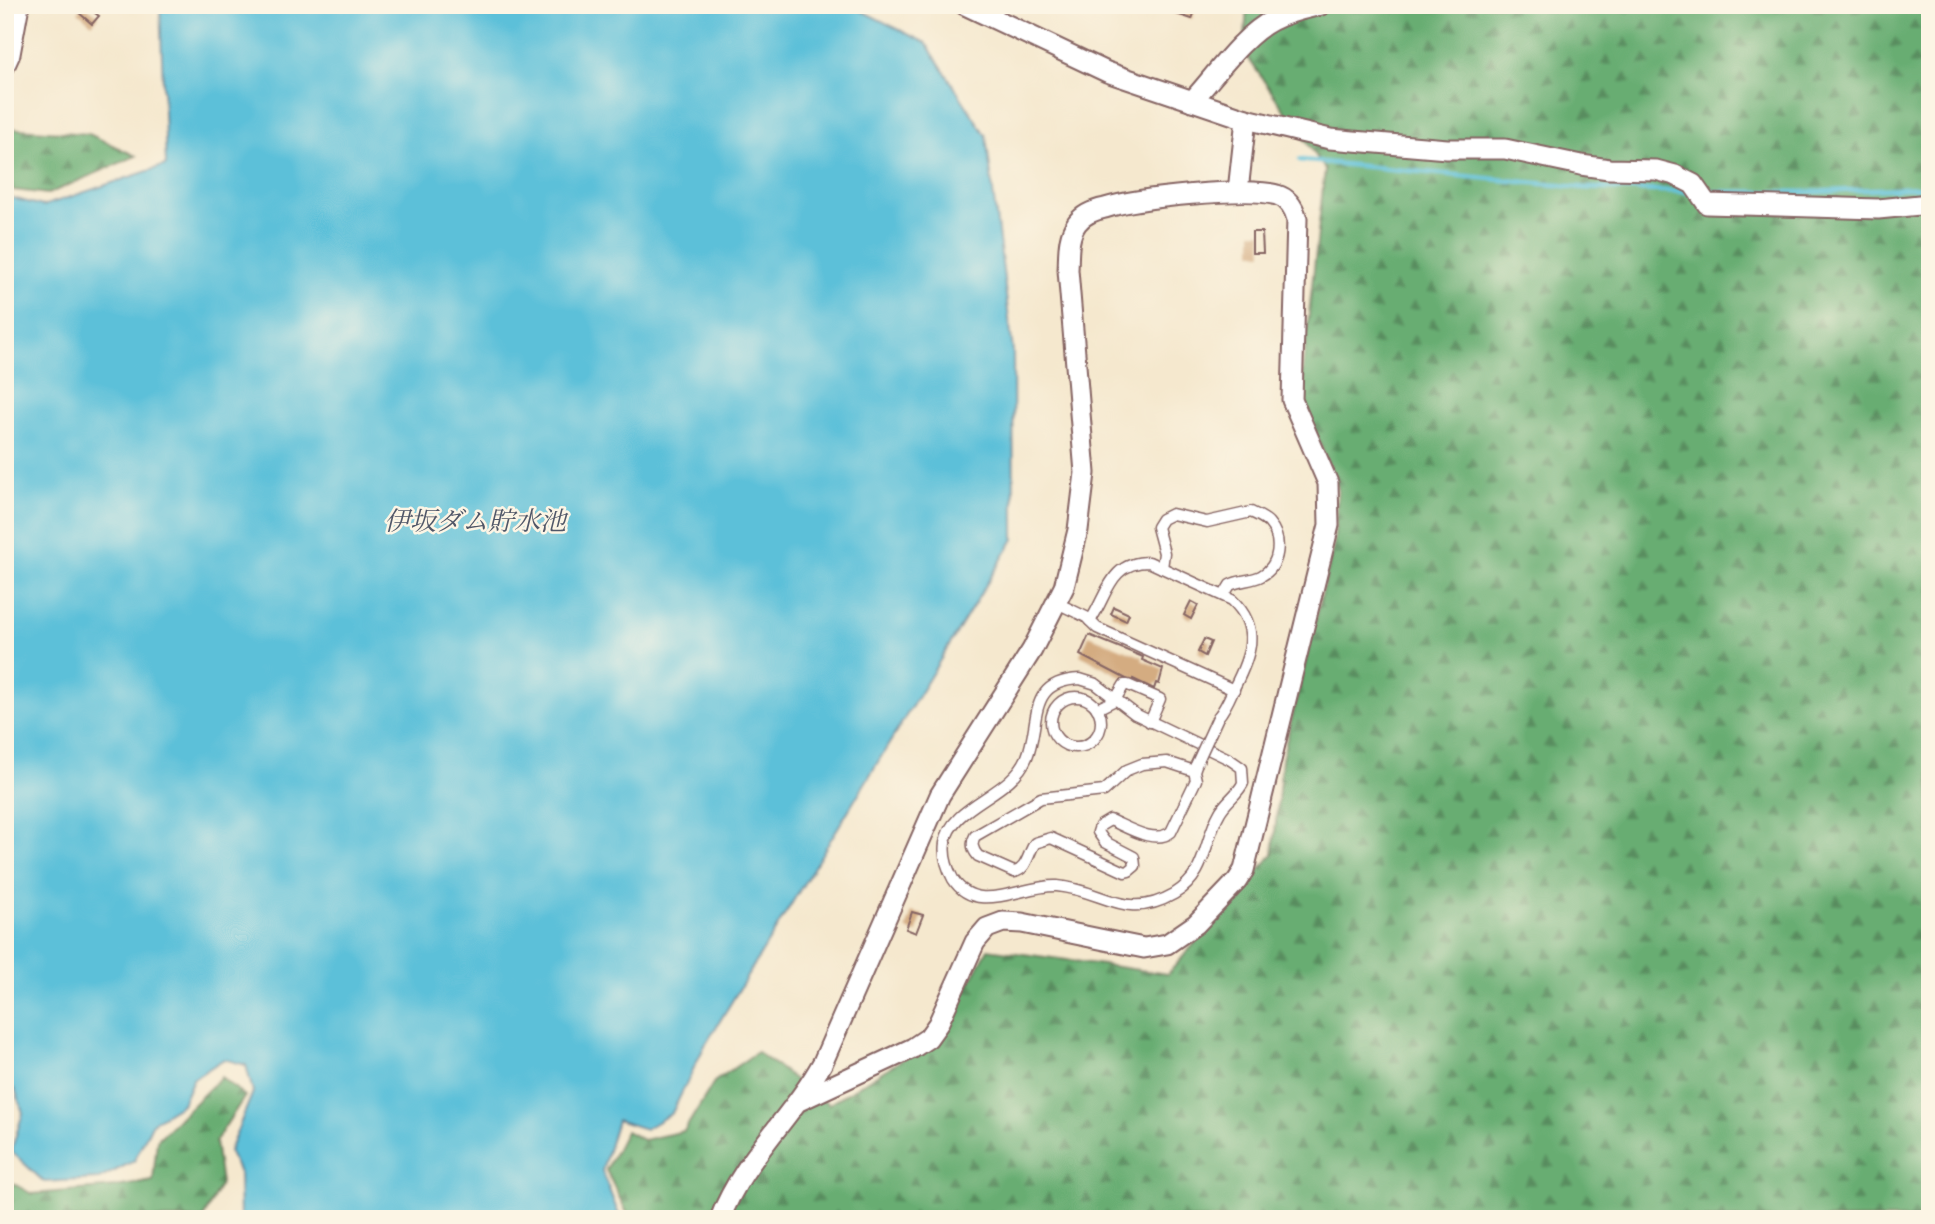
<svg xmlns="http://www.w3.org/2000/svg" width="1935" height="1224" viewBox="0 0 1935 1224" font-family="'Gentium Book Plus','Noto Serif JP',serif">
	<defs>
		<pattern id="forest-firs" width="22" height="20" patternUnits="userSpaceOnUse" patternTransform="scale(1.75)"><rect width="22" height="20" fill="#68ad72"/><path d="M5 1l3.5 6h-7zM16 11l3.5 6h-7z" fill="#588c5e"/></pattern>
	</defs>
	<rect width="100%" height="100%" fill="#fcf5e5"/>
	<filter id="ink" filterUnits="userSpaceOnUse"><feTurbulence type="fractalNoise" baseFrequency=".0143" numOctaves="2"/><feDisplacementMap in="SourceGraphic" scale="14" xChannelSelector="R" yChannelSelector="G"/><feConvolveMatrix kernelMatrix="1 2 1 2 8 2 1 2 1" color-interpolation-filters="sRGB"/></filter>
	<filter id="wash" filterUnits="userSpaceOnUse"><feTurbulence type="fractalNoise" baseFrequency=".00686" numOctaves="4" result="noise"/><feDisplacementMap in="SourceGraphic" scale="28" xChannelSelector="R" yChannelSelector="G"/><feGaussianBlur stdDeviation="1.57" result="paint"/><feColorMatrix in="noise" values="0 0 0 0 0 0 0 0 0 0 0 0 0 0 0 0 0 1.4 0 .05"/><feComposite in="paint" operator="in"/></filter>
	<g filter="url(#wash)">
		<rect width="100%" height="100%" fill="#f5e8ce"/>
		<g fill="url(#forest-firs)" stroke="#59664e" stroke-width="2">
			<path d="M1247 5H1930V1219H630L606 1170 626 1131 643 1140 684 1131 714 1082 757 1052 829 1104 931 1042 945 1028 988 949 1168 974 1273 854 1282 759 1334 544 1338 488 1300 395 1325 169 1244 52Z"/>
			<path d="M5 128 89 134 136 156 48 194 5 189Z"/>
			<path d="M221 1077 245 1096 215 1142 221 1183 203 1219H5V1179L32 1194 115 1187 153 1181 157 1140Z"/>
		</g>
		<path fill="#5bc0d9" stroke="#527082" stroke-width="2" d="M160 5H850L926 43 986 136 1013 351 1014 539 704 1047 672 1113 645 1129 617 1120 602 1171 619 1215 617 1219H240L239 1173 229 1151 253 1092 246 1065 224 1059 193 1079 182 1104 153 1122 134 1161 99 1179 44 1182 11 1151 23 1113 15 1089 5 1093V203L8 197 43 206 166 165Z"/>
		<g fill="none" stroke-linecap="round" stroke-linejoin="round">
			<g stroke="#5bc0d9" stroke-width="5">
				<path d="M1300 160 1586 188 1694 192"/>
				<path d="M1704 192H1811L1930 187"/>
			</g>
		</g>
		<g id="blocks">
			<g fill="#d4ac81">
				<path d="M84 5 99 16 92 24 78 12Z"/>
				<path d="M1148 5H1197L1192 19Z"/>
				<path d="M1252 232H1262L1263 253H1252Z"/>
				<path d="M1191 601 1198 605 1191 619 1184 615Z"/>
				<path d="M1114 607 1129 614 1126 621 1111 614Z"/>
				<path d="M1089 635 1143 657 1142 660 1163 669 1159 684 1156 683 1154 689 1133 679 1132 682 1080 655Z"/>
				<path d="M1204 639 1211 642 1205 656 1198 652Z"/>
				<path d="M912 912 923 915 916 933 906 929Z"/>
			</g>
		</g>
	</g>
	<g filter="url(#ink)">
		<use href="#blocks" fill-opacity="0" stroke="#866564" stroke-width="2"/>
		<g fill="none" stroke-linecap="round" stroke-linejoin="round">
			<g stroke="#866564" stroke-width="13">
				<g id="service">
					<path d="M1162 568 1164 553 1157 527 1162 519 1172 514 1207 522 1251 512C1257 515 1265 518 1269 523 1283 539 1280 566 1261 576 1251 581 1240 580 1230 585L1224 595"/>
					<path d="M1057 603 1086 617 1097 628 1234 690"/>
					<path d="M1090 621C1108 595 1109 562 1149 562L1232 600C1262 628 1250 657 1234 688 1230 697 1225 709 1218 717"/>
					<path d="M1080 679 1096 684 1135 714 1229 759 1242 768 1243 783C1238 794 1226 801 1220 812 1203 841 1208 874 1174 894 1125 922 1104 890 1057 886 1023 884 977 917 953 879 947 868 943 856 945 843 951 804 1011 796 1027 757 1041 722 1026 681 1080 679Z"/>
					<circle cx="1076" cy="722" r="25"/>
					<path d="M1097 709 1115 700 1124 685H1128L1160 699 1150 722"/>
					<path d="M1194 771 1167 762 1142 764 1127 770 1104 791 1041 798 975 836C971 843 972 849 978 856L1014 872C1027 870 1028 853 1035 843L1051 838 1125 872 1129 871 1135 866 1134 857 1105 842 1098 832 1100 826 1110 820C1127 827 1155 845 1171 832L1196 780 1194 771 1196 765"/>
				</g>
			</g>
			<g stroke="#866564" stroke-width="23">
				<g id="minor">
					<path d="M965 5 1107 72 1246 119 1238 191"/>
					<path d="M5 65 10 54 19 5"/>
					<path d="M1192 101C1215 76 1243 35 1273 20 1288 12 1304 9 1321 5"/>
					<path d="M1246 119 1330 139 1447 149H1505L1581 165 1609 169 1656 170 1675 175 1693 184 1707 204 1878 209 1930 204"/>
					<path d="M720 1219C742 1160 793 1117 823 1062L940 795 1032 650 1064 587 1078 530 1085 473 1068 270C1069 255 1067 237 1077 223 1083 215 1095 210 1105 208 1136 198 1247 186 1277 195 1288 198 1294 208 1297 219L1292 400 1328 483 1329 525 1244 870 1237 881 1196 924 1167 944 1144 948 1129 945 1022 923 1003 922 987 928 975 942 938 1024 928 1038 913 1048 799 1101"/>
				</g>
			</g>
			<use href="#service" stroke="#fff" stroke-width="10"/>
			<use href="#minor" stroke="#fff" stroke-width="19"/>
			<g stroke="#866564" stroke-width="13" stroke-linecap="butt">
				<path id="service-bridge" d="M1196 765 1218 717"/>
			</g>
			<use href="#service-bridge" stroke="#fff" stroke-width="10"/>
		</g>
	</g>
	<g text-anchor="middle" stroke-width="5" stroke-linejoin="round" paint-order="stroke">
		<g font-size="26" font-style="italic" fill="#505768" stroke="#fcf5e5">
			<text x="475" y="530">伊坂ダム貯水池</text>
		</g>
	</g>
	<rect width="1935" height="1224" fill="none" stroke="#fcf5e5" stroke-width="28"/>
</svg>
